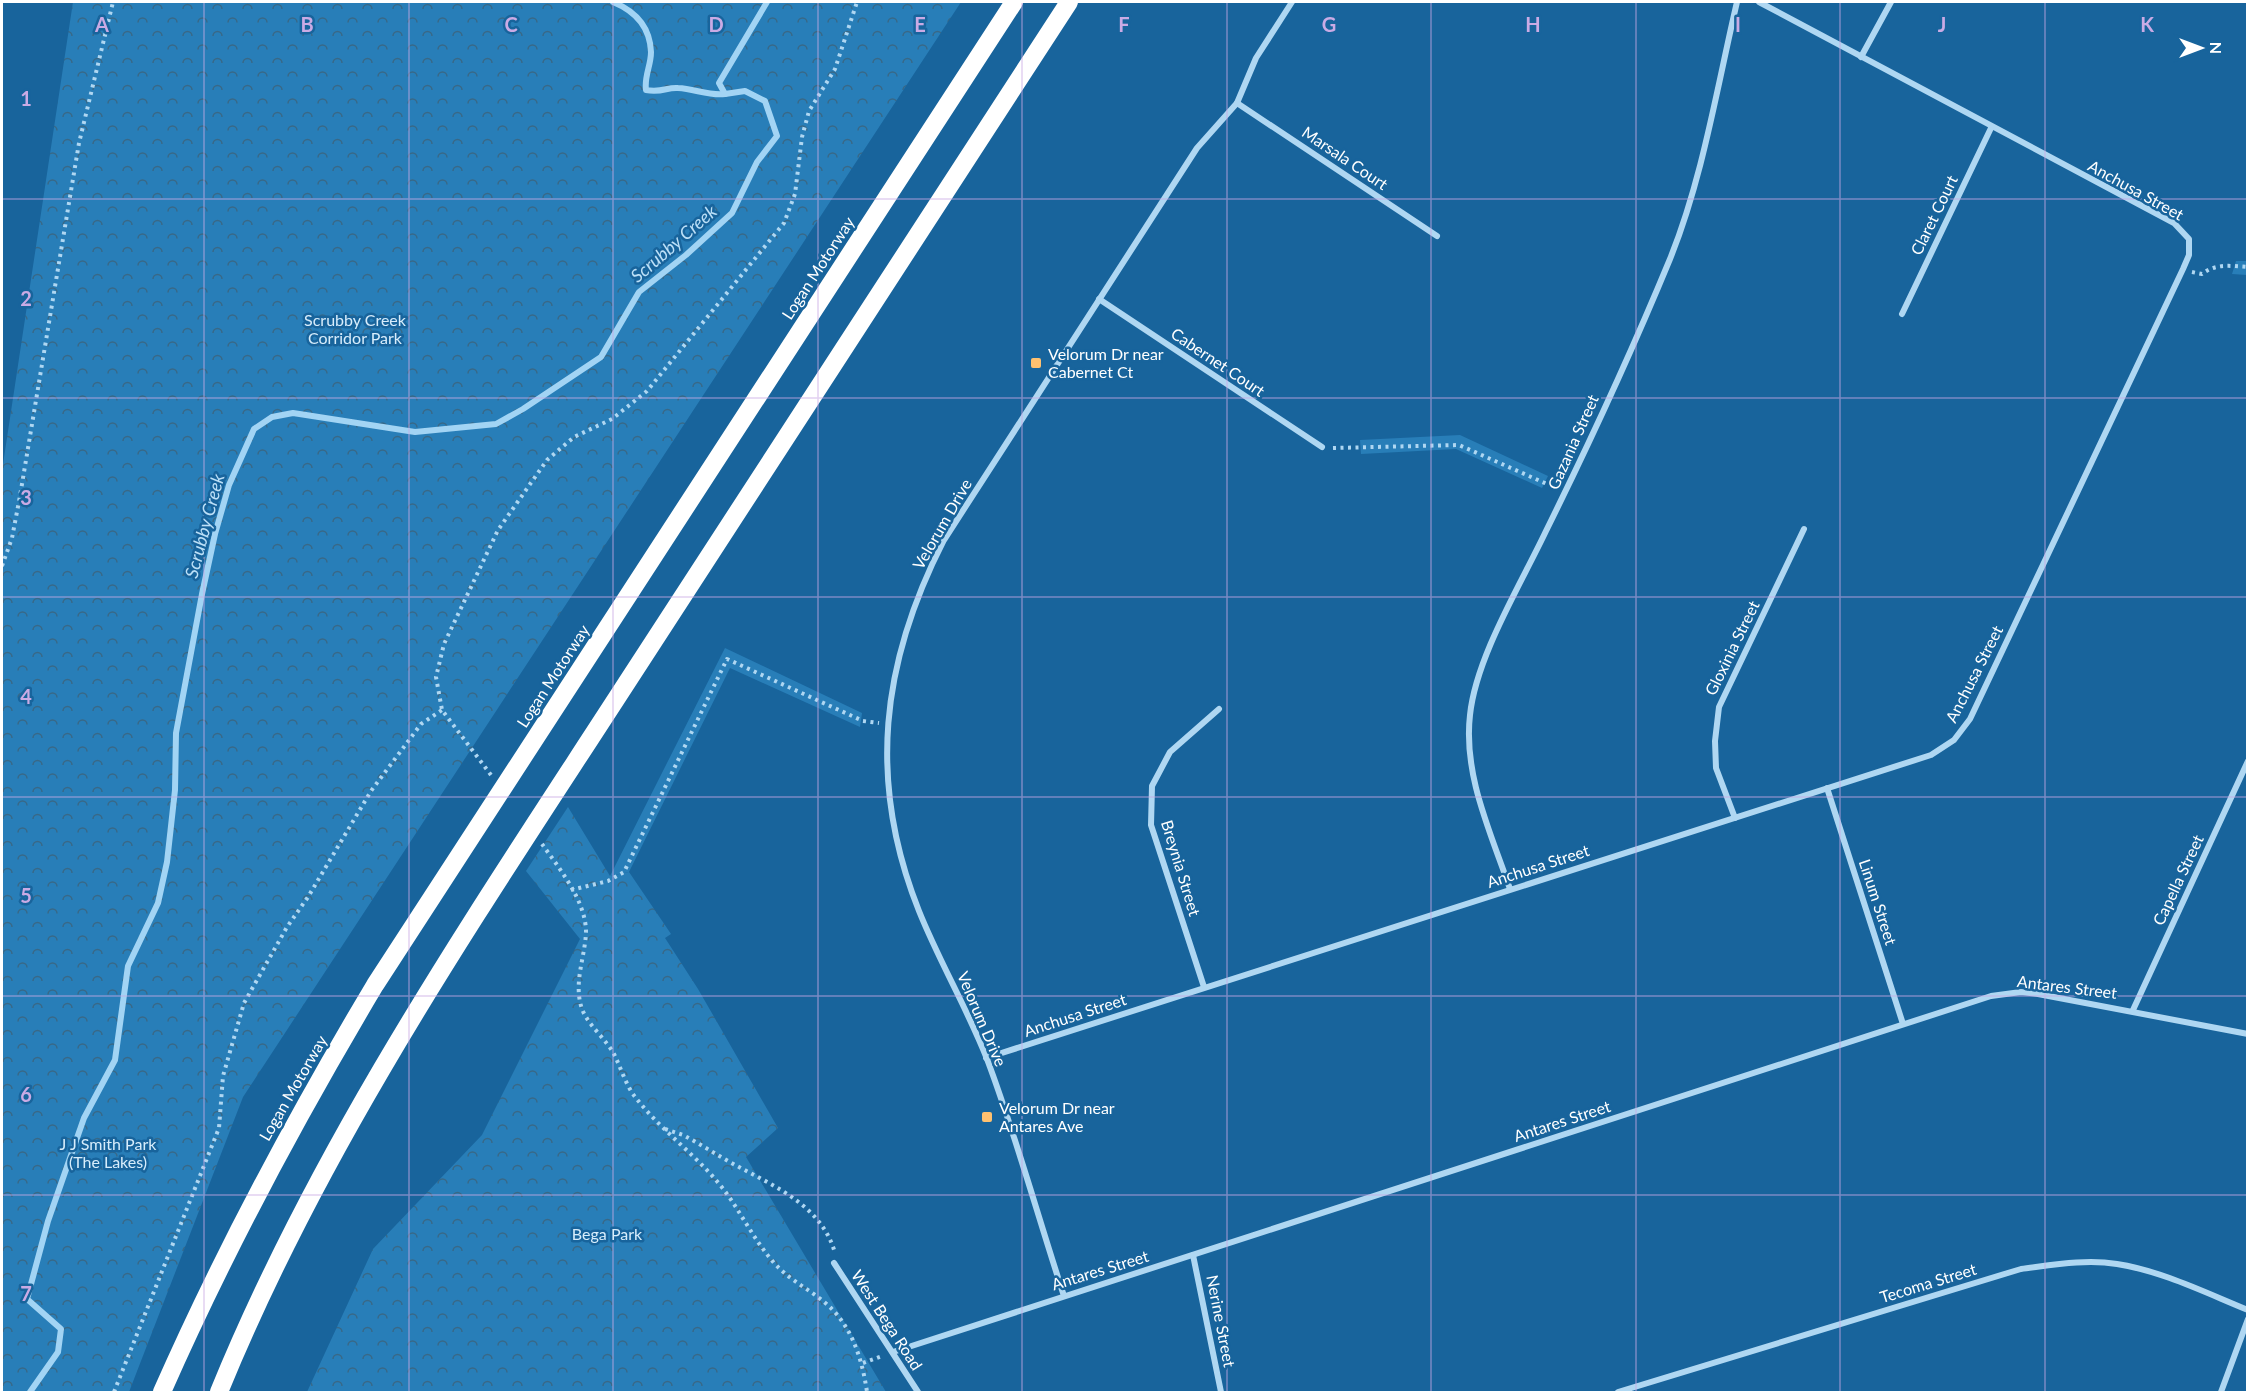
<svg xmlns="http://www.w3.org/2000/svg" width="2249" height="1394" viewBox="0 0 2249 1394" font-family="Lato,sans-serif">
	<defs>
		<pattern id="park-crowns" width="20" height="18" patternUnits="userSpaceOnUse" patternTransform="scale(1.5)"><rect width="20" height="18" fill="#287eb8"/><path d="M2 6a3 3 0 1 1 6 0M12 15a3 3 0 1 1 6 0" fill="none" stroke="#386887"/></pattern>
	</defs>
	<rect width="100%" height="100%" fill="#18649c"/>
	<g fill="#287eb8">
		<path d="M2236 261H2247V275L2232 274Z"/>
		<path d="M1460 435 1548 476 1542 488 1456 449 1361 454 1360 440Z"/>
		<path d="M725 648 862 713 860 727 730 668 629 872 610 876Z"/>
	</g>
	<g fill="url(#park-crowns)">
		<path d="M73 2H961L243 1097 129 1392H2V471Z"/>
		<path d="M568 807 610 876 629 872 671 934 665 938 698 989 778 1128 746 1157 886 1392H307L373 1249 482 1135 580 939 526 871Z"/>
	</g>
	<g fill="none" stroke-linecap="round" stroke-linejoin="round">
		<g stroke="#a2d4f4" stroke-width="6">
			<path d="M613 2C635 11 650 27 651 52 651 66 644 76 646 90 662 93 667 87 678 88 695 89 709 96 725 94"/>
			<path d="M30 1392 58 1352 61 1329 27 1299 48 1221 84 1118 115 1060 128 966 158 903 167 862 175 790 176 733 202 594 215 534 229 485 254 429 272 417 293 413 415 432 496 424 523 409 601 357 639 292 686 255 732 213 757 162 777 136 765 101 745 91 725 94 719 83 767 2"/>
		</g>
		<g stroke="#afd7f2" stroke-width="4" stroke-dasharray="3 4.5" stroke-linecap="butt">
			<path d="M2192 272 2202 274C2216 263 2231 266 2248 267"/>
			<path d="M1333 448 1459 445 1556 488"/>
			<path d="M2 566 12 538 20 496 79 143 113 2"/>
			<path d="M491 775 442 710 436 677 444 644 498 530 547 460 574 437 612 419 647 391 784 223 795 194 802 137 809 111 835 69 857 2"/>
			<path d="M542 844C559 868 586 901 586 932 585 958 573 983 582 1009 588 1025 605 1038 614 1054 621 1068 626 1086 636 1098 663 1133 701 1158 727 1194 744 1218 756 1243 776 1265 789 1279 808 1289 823 1301 851 1323 862 1358 867 1392"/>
			<path d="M571 890 608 881 624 872 727 659 863 721 879 723"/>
			<path d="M665 1129 683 1135C702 1145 720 1157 739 1167 778 1188 822 1207 835 1253"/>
			<path d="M863 1363 882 1356"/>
			<path d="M114 1392 219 1128 223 1076 244 1003 287 927 308 897 371 791 421 724 442 710"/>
		</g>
		<g stroke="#afd7f2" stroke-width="6">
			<path d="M1861 57 1891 2"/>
			<path d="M1237 103 1437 236"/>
			<path d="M1099 299 1322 447"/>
			<path d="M1902 314 1991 128"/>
			<path d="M1827 788 1903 1024"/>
			<path d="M1735 818 1716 768 1715 741 1719 707 1804 529"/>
			<path d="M1510 889C1491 833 1463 775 1470 715 1476 657 1521 584 1546 531 1590 442 1632 351 1670 259 1703 177 1717 87 1737 2"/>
			<path d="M1204 987 1151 825 1152 786 1170 752 1219 709"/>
			<path d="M2133 1010 2248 761"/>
			<path d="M986 1058 1931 755 1954 740 1970 719 2183 269 2189 255V239L2174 223 1759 2"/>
			<path d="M1193 1255 1221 1392"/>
			<path d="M834 1263 918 1392"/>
			<path d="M1064 1296C1038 1217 1016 1136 987 1059 967 1008 939 961 919 911 867 781 881 663 944 540L1197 148 1237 103 1256 58 1292 2"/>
			<path d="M893 1352 1991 996 2021 992 2038 994 2248 1034"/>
			<path d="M1618 1392 2021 1269C2053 1265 2085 1259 2117 1264 2162 1271 2206 1293 2248 1310"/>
			<path d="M2221 1392 2248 1319"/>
		</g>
		<g stroke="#fff" stroke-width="18">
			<path d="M162 1392C225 1249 295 1119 375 985L1014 2"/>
			<path d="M219 1392C318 1149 466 930 609 710 763 474 915 238 1069 2"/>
		</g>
	</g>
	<path fill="none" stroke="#caabe5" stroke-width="1.5" stroke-opacity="0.55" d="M204 2V1392M409 2V1392M613 2V1392M818 2V1392M1022 2V1392M1227 2V1392M1431 2V1392M1636 2V1392M1840 2V1392M2045 2V1392M2 199H2248M2 398H2248M2 597H2248M2 797H2248M2 996H2248M2 1195H2248"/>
	<g fill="#ffc170" stroke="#18649c" stroke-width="2">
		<rect x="1030" y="357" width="12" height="12" rx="3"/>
		<rect x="981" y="1111" width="12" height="12" rx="3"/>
	</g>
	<g text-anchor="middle" stroke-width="5" stroke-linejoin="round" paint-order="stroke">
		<g font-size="16" fill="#fff" stroke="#18649c">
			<text transform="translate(1345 158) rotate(34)" y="6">Marsala Court</text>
			<text transform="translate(2136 190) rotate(29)" y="6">Anchusa Street</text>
			<text transform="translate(1934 215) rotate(-64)" y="6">Claret Court</text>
			<text transform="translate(818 268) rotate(-57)" y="6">Logan Motorway</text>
			<text transform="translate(1218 362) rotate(34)" y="6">Cabernet Court</text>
			<text transform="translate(1573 442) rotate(-66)" y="6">Gazania Street</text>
			<text transform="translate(942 524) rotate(-60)" y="6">Velorum Drive</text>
			<text transform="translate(1732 648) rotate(-64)" y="6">Gloxinia Street</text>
			<text transform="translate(1974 674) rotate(-63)" y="6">Anchusa Street</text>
			<text transform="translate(553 676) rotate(-57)" y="6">Logan Motorway</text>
			<text transform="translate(1538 866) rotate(-18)" y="6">Anchusa Street</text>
			<text transform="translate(1181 868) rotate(73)" y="6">Breynia Street</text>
			<text transform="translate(2178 880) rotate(-65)" y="6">Capella Street</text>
			<text transform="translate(1878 902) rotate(72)" y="6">Linum Street</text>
			<text transform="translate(2067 987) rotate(7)" y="6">Antares Street</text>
			<text transform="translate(1075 1015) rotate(-18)" y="6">Anchusa Street</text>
			<text transform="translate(982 1019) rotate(67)" y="6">Velorum Drive</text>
			<text transform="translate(293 1088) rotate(-60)" y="6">Logan Motorway</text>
			<text transform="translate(1562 1121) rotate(-18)" y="6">Antares Street</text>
			<text transform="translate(1100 1270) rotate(-17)" y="6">Antares Street</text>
			<text transform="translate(1928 1283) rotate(-17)" y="6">Tecoma Street</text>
			<text transform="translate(887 1320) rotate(57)" y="6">West Bega Road</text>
			<text transform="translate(1221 1321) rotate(79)" y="6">Nerine Street</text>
		</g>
		<g font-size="16" fill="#d7edfc" stroke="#18649c">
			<text x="355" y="326">Scrubby Creek<tspan x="355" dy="18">Corridor Park</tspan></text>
			<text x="108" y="1150">J J Smith Park<tspan x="108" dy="18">(The Lakes)</tspan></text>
			<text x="607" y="1240">Bega Park</text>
		</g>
		<g font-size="16" fill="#fff" stroke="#18649c" text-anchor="start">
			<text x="1048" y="360">Velorum Dr near<tspan x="1048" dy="18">Cabernet Ct</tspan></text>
			<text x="999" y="1114">Velorum Dr near<tspan x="999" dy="18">Antares Ave</tspan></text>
		</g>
		<g font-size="18" font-style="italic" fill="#bce0f8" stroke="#18649c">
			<text transform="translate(674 244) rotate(-41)" y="6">Scrubby Creek</text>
			<text transform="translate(205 526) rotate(-75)" y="6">Scrubby Creek</text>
		</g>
	</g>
	<g font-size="20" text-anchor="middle" font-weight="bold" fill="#caabe5" stroke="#18649c" stroke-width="5" stroke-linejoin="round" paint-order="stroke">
		<text x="102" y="32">A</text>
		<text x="307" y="32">B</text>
		<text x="511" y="32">C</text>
		<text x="716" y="32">D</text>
		<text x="920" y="32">E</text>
		<text x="1124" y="32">F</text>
		<text x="1329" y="32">G</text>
		<text x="1533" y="32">H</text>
		<text x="1738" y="32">I</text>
		<text x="1942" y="32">J</text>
		<text x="2147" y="32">K</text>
		<text x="26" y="106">1</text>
		<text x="26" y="306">2</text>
		<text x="26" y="505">3</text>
		<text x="26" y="704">4</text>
		<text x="26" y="903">5</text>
		<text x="26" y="1102">6</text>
		<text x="26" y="1301">7</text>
	</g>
	<rect width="2249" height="1394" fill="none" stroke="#ffffff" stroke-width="6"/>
	<g transform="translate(2201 48) rotate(90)" stroke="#18649c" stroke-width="4.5" paint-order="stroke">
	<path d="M0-4.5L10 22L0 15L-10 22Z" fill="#ffffff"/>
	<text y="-9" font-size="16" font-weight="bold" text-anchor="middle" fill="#ffffff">N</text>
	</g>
</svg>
